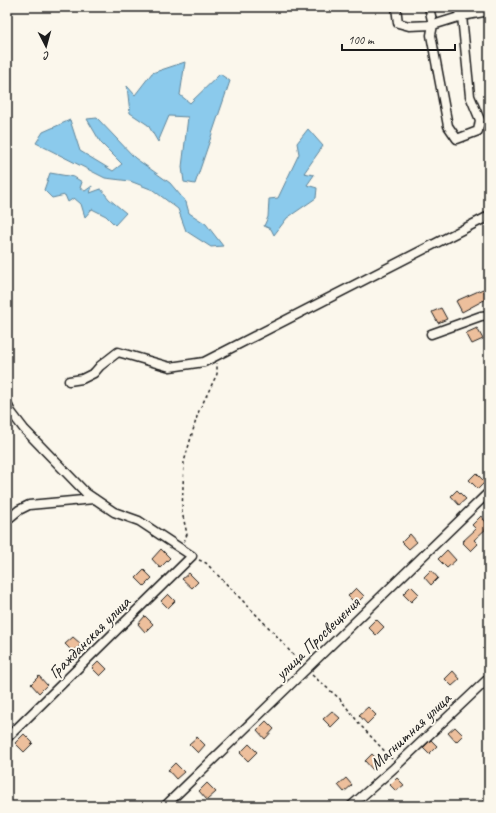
<svg xmlns="http://www.w3.org/2000/svg" width="496" height="813" viewBox="0 0 496 813" font-family="Caveat,sans-serif">
	<rect width="100%" height="100%" fill="#fbf7ec"/>
	<filter id="ink" filterUnits="userSpaceOnUse"><feTurbulence type="fractalNoise" baseFrequency=".025" numOctaves="2"/><feDisplacementMap in="SourceGraphic" scale="8" xChannelSelector="R" yChannelSelector="G"/><feConvolveMatrix kernelMatrix="1 2 1 2 8 2 1 2 1" color-interpolation-filters="sRGB"/></filter>
	<g filter="url(#ink)">
		<g fill="#8bcaec" stroke="#5f8499">
			<path d="M185 62 180 95 190 103 220 74 230 81 195 184 184 182 182 167 188 117 169 116 158 142 148 125 130 113 127 86 135 95 152 73Z"/>
			<path d="M97 118 135 158 170 183 186 202 189 213 206 224 223 246 211 247 186 231 178 209 153 190 130 181 105 178 36 143 43 132 70 120 80 151 113 171 122 164 101 143 87 119Z"/>
			<path d="M308 129 323 146 304 173 314 175 307 185 317 188 316 198 287 218 274 235 271 229 264 226 268 217 269 199 278 198 299 154 297 143Z"/>
			<path d="M50 173 74 177 82 182 80 188 85 191 92 186 90 193 101 189 109 199 126 213 115 225 106 216 92 209 85 217 81 204 74 198 68 202 65 195 52 198 44 190Z"/>
		</g>
		<g fill="#edbf9c" stroke="#1c1c1c">
			<path d="M483 289 488 298 462 312 456 301Z"/>
			<path d="M441 308 447 319 438 323 432 312Z"/>
			<path d="M477 328 483 339 472 344 466 333Z"/>
			<path d="M476 473 485 482 478 489 469 480Z"/>
			<path d="M457 490 466 499 459 505 451 496Z"/>
			<path d="M481 516 489 526 474 540 478 544 471 551 462 542 476 529 472 525Z"/>
			<path d="M410 534 417 542 409 549 402 542Z"/>
			<path d="M161 549 170 558 160 568 152 559Z"/>
			<path d="M447 550 456 560 447 568 438 559Z"/>
			<path d="M144 570 152 578 144 586 136 578Z"/>
			<path d="M431 570 438 578 431 585 424 577Z"/>
			<path d="M189 573 198 582 192 588 182 579Z"/>
			<path d="M411 586 419 594 411 602 403 594Z"/>
			<path d="M356 588 364 596 356 604 348 596Z"/>
			<path d="M168 594 175 601 168 608 161 601Z"/>
			<path d="M145 616 153 624 145 632 138 624Z"/>
			<path d="M376 619 384 627 376 635 368 627Z"/>
			<path d="M73 637 81 644 73 652 65 644Z"/>
			<path d="M99 661 107 669 100 676 92 668Z"/>
			<path d="M453 671 460 679 452 686 445 679Z"/>
			<path d="M39 676 47 685 39 693 31 684Z"/>
			<path d="M368 707 376 715 367 724 359 715Z"/>
			<path d="M332 711 340 718 331 727 323 719Z"/>
			<path d="M266 721 274 729 265 739 257 730Z"/>
			<path d="M455 727 463 735 456 742 448 733Z"/>
			<path d="M24 734 33 743 24 752 15 743Z"/>
			<path d="M197 737 205 745 198 753 189 744Z"/>
			<path d="M431 740 437 746 429 754 423 748Z"/>
			<path d="M249 744 257 752 248 761 240 753Z"/>
			<path d="M372 754 381 763 373 770 365 761Z"/>
			<path d="M175 763 184 772 176 779 168 770Z"/>
			<path d="M346 778 352 785 344 792 338 785Z"/>
			<path d="M397 778 404 785 396 791 390 785Z"/>
			<path d="M207 783 216 792 207 800 199 791Z"/>
		</g>
		<g fill="none" stroke-linecap="round" stroke-linejoin="round">
			<g stroke="#1c1c1c" stroke-width="11">
				<g id="minor">
					<path d="M396 7 398 23 409 26 433 25 429 7"/>
					<path d="M456 7 462 16 470 96 480 120 478 131 457 139 448 126 431 35 433 25 462 16 489 11"/>
					<path d="M431 334 481 316 489 315"/>
					<path d="M69 381 82 379 94 373 100 366 118 352 170 367 204 362 489 216"/>
					<path d="M7 404 11 412 24 429 86 493 114 512 139 521 192 556 7 738"/>
					<path d="M7 520 19 510 29 505 94 499"/>
					<path d="M165 806 489 492"/>
					<path d="M351 806 394 768 489 678"/>
				</g>
			</g>
			<g stroke="#1c1c1c" stroke-width="1.5" stroke-dasharray="3 3" stroke-linecap="butt">
				<path d="M184 542 187 534 182 512 184 462 198 413 217 374V363"/>
				<path d="M199 560 206 563 275 634 301 664"/>
				<path d="M312 675 340 699 362 727 392 759"/>
			</g>
			<use href="#minor" stroke="#fbf7ec" stroke-width="8"/>
		</g>
	</g>
	<g text-anchor="middle" stroke-width="4" stroke-linejoin="round" paint-order="stroke">
		<g font-size="17" fill="#1c1c1c" stroke="#fbf7ec">
			<text transform="translate(89 637) rotate(-45)" y="6">Гражданская улица</text>
			<text transform="translate(317 638) rotate(-44)" y="6">улица Просвещения</text>
			<text transform="translate(410 731) rotate(-43)" y="6">Магнитная улица</text>
		</g>
	</g>
	<rect width="496" height="813" fill="none" stroke="#fbf7ec" stroke-width="24"/>
	<rect x="12" y="12" width="472" height="789" fill="none" stroke="#1c1c1c" stroke-width="1.5" filter="url(#ink)"/>
	<g transform="translate(46 46) rotate(174)" stroke="#fbf7ec" stroke-width="3" paint-order="stroke">
	<path d="M0-3L7 15L0 10L-7 15Z" fill="#1c1c1c"/>
	<text y="-6" font-size="11" font-weight="bold" text-anchor="middle" fill="#1c1c1c">С</text>
	</g>
	<path d="M342 44v6h113v-6" fill="none" stroke="#1c1c1c" stroke-width="2"/>
	<text x="348" y="44" font-size="12" fill="#1c1c1c" stroke="#fbf7ec" stroke-width="3" paint-order="stroke">100 m</text>
</svg>
